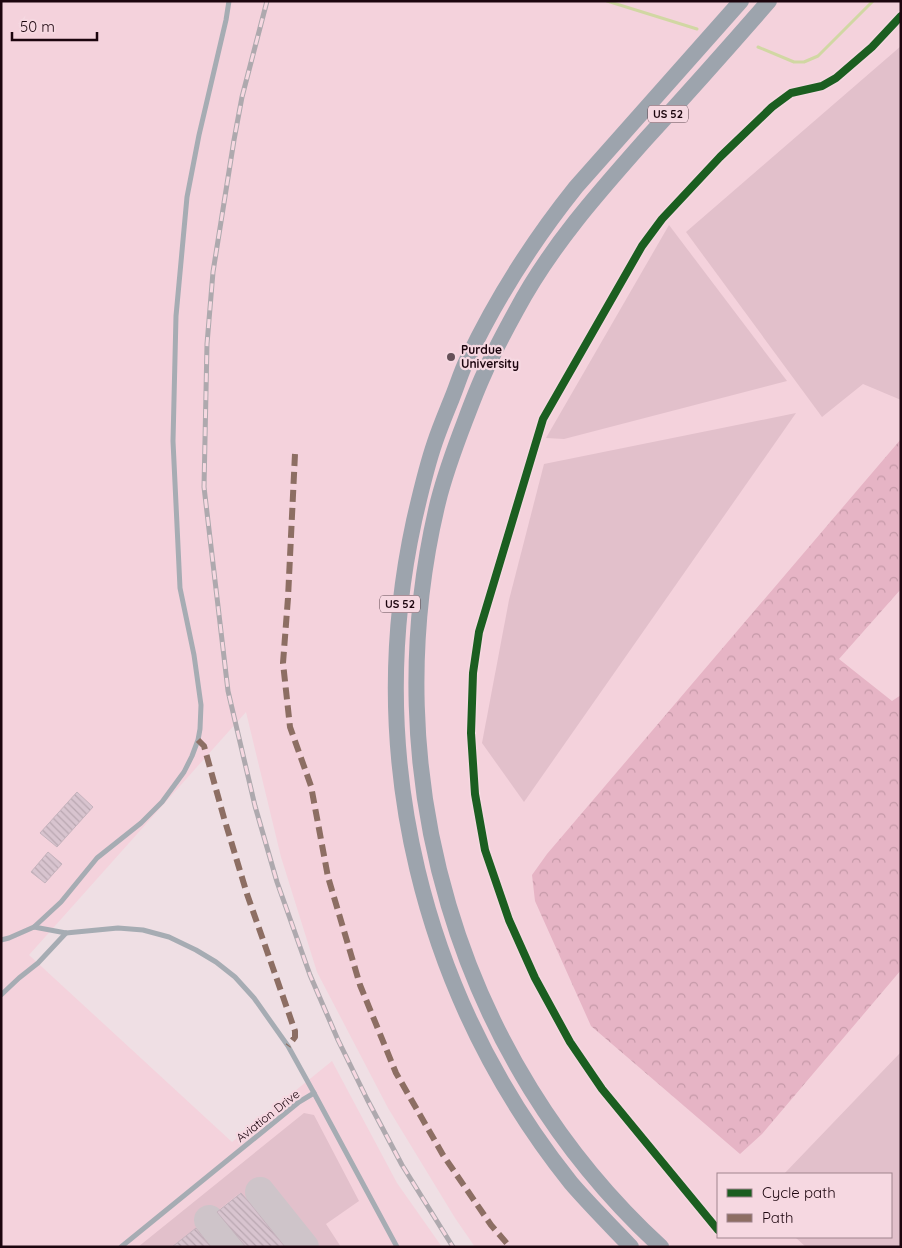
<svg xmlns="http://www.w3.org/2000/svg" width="902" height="1248" viewBox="0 0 902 1248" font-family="Quicksand,sans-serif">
	<defs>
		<pattern id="forest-crowns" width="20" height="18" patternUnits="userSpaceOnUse" patternTransform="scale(1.25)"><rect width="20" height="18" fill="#e6b4c5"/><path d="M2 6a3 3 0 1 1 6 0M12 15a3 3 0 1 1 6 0" fill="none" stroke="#c599a8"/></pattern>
		<pattern id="building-back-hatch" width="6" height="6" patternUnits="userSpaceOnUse" patternTransform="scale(1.25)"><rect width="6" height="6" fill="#d8c4cf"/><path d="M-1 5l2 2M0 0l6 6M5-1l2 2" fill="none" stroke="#b9a7b1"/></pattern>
	</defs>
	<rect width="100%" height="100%" fill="#efdfe4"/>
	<path fill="#f4d2dc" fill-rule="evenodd" d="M1 1H901V1247H475L455 1218 388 1108 317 972 281 857 246 712 29 955 232 1142 332 1061 397 1183 442 1247H1ZM718 1174H891V1237H718Z"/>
	<g fill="#e2c0cb">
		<path d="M901 46V400L863 384 822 417 686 232Z"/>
		<path d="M669 225 787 381 564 439 546 438Z"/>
		<path d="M796 413 524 802 482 743 509 600 544 464Z"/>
		<path d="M901 1052V1247H806L795 1237H891V1174H784Z"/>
		<path d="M304 1113 314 1115 359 1201 326 1224 341 1247H312L264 1188 248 1201 240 1193 172 1247H138Z"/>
	</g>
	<path fill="url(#forest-crowns)" d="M901 439V589L839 659 892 701 901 695V970L762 1134 740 1154 591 1026 535 901 532 875 547 854Z"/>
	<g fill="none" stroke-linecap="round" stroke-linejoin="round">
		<g stroke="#d1d7a3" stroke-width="3">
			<path d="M607 1 697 29"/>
			<path d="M758 47 794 62H804L818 56 873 1"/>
		</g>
		<g stroke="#cec4c9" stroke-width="30">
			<path d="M260 1192 304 1247"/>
			<path d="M209 1220 230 1247"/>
		</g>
	</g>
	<g fill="url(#building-back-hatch)" stroke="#c5b3bd">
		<path d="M77 792 93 807 57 847 40 833Z"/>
		<path d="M48 852 62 864 45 883 31 872Z"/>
		<path d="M241 1193 248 1201 285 1247H246L217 1212Z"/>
		<path d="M196 1228 211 1247H172Z"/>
	</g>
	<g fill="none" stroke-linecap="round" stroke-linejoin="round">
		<g stroke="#a6acb3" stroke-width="5">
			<path d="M34 927 61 902 97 858 141 823 162 802 184 772 192 756 198 740 200 729 201 705 194 655 180 588 173 441 176 316 187 197 199 135 226 20 229 1"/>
			<path d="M1 940 9 938 34 927 66 933 118 928 143 930 169 937 196 950 216 962 235 977 254 998 288 1046 314 1093"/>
			<path d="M1 995 19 978 38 963 66 933"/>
			<path d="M121 1247 299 1102 314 1093 397 1247"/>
		</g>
		<g stroke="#9da4ad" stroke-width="16">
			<path d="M631 1247C611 1226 590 1205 571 1183 422 996 363 756 414 521 420 495 426 468 435 442 440 427 446 413 452 398 457 386 461 372 467 360 497 297 532 242 576 187L741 1"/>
			<path d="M661 1247C457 1060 373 771 438 502 445 474 455 447 465 421 471 405 477 389 484 374 493 353 505 331 516 311 550 247 598 193 645 140 687 94 728 48 769 1"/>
		</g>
		<g stroke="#aea9ae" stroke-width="5">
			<path id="rail" d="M267 1 242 97 234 140 213 272 207 344 204 487 228 691 255 806 277 882 310 975 338 1040 367 1099 402 1165 453 1247"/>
		</g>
		<use href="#rail" stroke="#f6d8e1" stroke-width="3" stroke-dasharray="9" stroke-linecap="butt"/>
		<g stroke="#8d6e63" stroke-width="6" stroke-dasharray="12 6" stroke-linecap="butt">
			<path d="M295 454 288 598 283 663 290 727 311 786 328 877 360 985 396 1073 443 1155 491 1225 510 1247"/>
			<path d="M198 740 204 746 224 818 247 894 295 1031V1037L288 1046"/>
		</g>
		<g stroke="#f6d8e1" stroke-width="11">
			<path id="cycleway" d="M718 1230 602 1089 570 1042 535 978 509 920 485 850 475 794 471 733 473 673 479 632 543 419 642 246 662 219 720 157 772 107 791 93 822 86 836 78 872 47 901 16"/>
		</g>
		<use href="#cycleway" stroke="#1b5e20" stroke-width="8"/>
	</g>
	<circle fill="#665159" stroke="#f6d8e1" stroke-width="2" cx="451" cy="357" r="5"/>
	<g text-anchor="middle" stroke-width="4.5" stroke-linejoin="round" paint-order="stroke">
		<g fill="#f6d8e1" stroke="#5d444d" stroke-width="1">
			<rect x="648" y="105.5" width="40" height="17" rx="4"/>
			<rect x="380" y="595.5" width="40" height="17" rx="4"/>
		</g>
		<g font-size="11" font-weight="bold" fill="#1c050e">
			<text x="668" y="118">US 52</text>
			<text x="400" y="608">US 52</text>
		</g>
		<g font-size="12" font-weight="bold" fill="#1c050e" stroke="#f6d8e1" text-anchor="start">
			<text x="461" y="354">Purdue<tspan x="461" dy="14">University</tspan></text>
		</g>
		<g font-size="12" fill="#1c050e" stroke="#f6d8e1">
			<text transform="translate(268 1116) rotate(-38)" y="4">Aviation Drive</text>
		</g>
	</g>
	<rect width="902" height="1248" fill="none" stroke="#1c050e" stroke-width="5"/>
	<rect x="717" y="1173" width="175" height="65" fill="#f6d8e1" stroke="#9f848d"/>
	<rect x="727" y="1189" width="25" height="8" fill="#1b5e20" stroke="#9f848d"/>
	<text x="762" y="1198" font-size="15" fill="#1c050e">Cycle path</text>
	<rect x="727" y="1214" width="25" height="8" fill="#8d6e63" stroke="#9f848d"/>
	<text x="762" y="1223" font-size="15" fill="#1c050e">Path</text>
	<path d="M12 32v8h85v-8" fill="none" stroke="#1c050e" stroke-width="2.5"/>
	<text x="20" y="32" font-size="15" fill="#1c050e" stroke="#f6d8e1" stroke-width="4" paint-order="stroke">50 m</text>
</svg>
